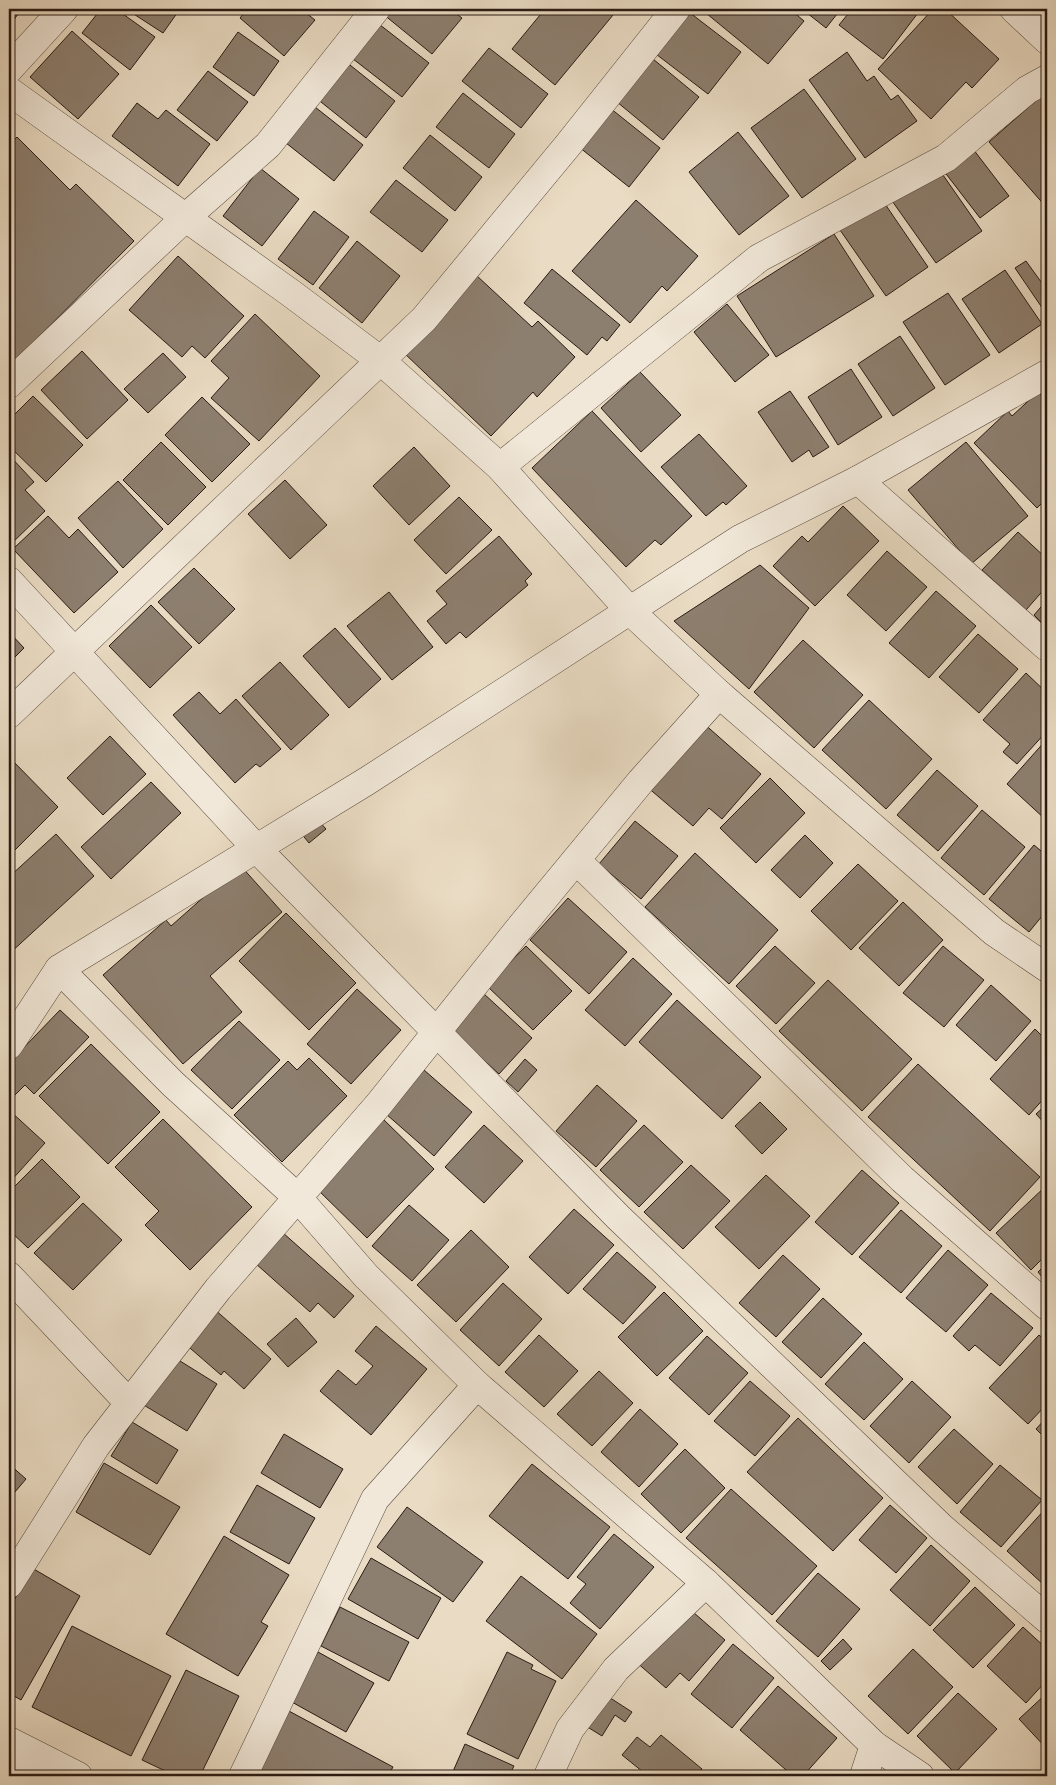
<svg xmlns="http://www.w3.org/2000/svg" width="1056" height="1785" viewBox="0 0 1056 1785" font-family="'Old Standard TT',serif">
	<rect width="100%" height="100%" fill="#eadcc4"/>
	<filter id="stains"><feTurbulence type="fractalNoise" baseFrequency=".004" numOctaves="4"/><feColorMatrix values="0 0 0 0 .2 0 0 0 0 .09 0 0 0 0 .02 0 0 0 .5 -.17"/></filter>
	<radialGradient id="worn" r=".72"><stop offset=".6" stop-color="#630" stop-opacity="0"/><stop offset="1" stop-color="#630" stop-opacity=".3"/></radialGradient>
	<g fill="#8d7f6f" stroke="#291a13">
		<path d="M9 9H22L9 26Z"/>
		<path d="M101 9H116L155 37 130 70 82 33Z"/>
		<path d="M126 9H180L163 33Z"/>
		<path d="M247 9H301L315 20 284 56 240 18Z"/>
		<path d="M387 9H450L462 18 432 54 383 14Z"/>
		<path d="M545 9H618L555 85 512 49Z"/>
		<path d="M685 9 741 52 708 94 652 51Z"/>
		<path d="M701 9H790L804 21 768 64Z"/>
		<path d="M802 9H841L826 28Z"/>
		<path d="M852 9H921L883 59 839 25Z"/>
		<path d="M933 9H945L999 59 972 88 966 82 931 119 878 69Z"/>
		<path d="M1039 9H1047V16Z"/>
		<path d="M375 21 429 63 402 97 348 55Z"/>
		<path d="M72 31 119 74 78 119 30 77Z"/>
		<path d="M238 32 279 61 254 96 213 67Z"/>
		<path d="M489 48 548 94 521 128 462 81Z"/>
		<path d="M847 52 867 81 874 76 891 100 898 95 917 121 865 158 809 80Z"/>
		<path d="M647 54 699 97 663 140 611 97Z"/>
		<path d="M345 61 395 101 366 138 316 98Z"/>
		<path d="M208 71 248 102 217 141 177 110Z"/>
		<path d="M804 89 856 159 802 198 751 128Z"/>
		<path d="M1047 91V208L989 142Z"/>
		<path d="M463 93 515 134 489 168 436 127Z"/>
		<path d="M137 103 158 119 166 110 210 144 178 186 112 136Z"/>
		<path d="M310 103 363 145 334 181 281 139Z"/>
		<path d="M605 104 660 148 629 187 574 143Z"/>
		<path d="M738 132 789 196 739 235 689 172Z"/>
		<path d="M430 135 482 177 455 211 403 168Z"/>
		<path d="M17 137 70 190 76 184 134 241 15 361 9 354V245L10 243 9 242V141L11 143Z"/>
		<path d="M970 145 1009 196 980 218 940 166Z"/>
		<path d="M936 165 982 231 936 263 890 198Z"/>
		<path d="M260 168 299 199 262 246 223 216Z"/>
		<path d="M396 180 448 220 422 252 370 212Z"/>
		<path d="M636 200 698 256 667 291 662 286 630 323 572 271Z"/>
		<path d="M883 201 928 267 886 296 840 230Z"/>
		<path d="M314 211 349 237 313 285 278 259Z"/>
		<path d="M834 234 874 296 776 357 737 296Z"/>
		<path d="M357 241 400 276 362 323 319 288Z"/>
		<path d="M178 256 244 316 205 358 192 346 182 357 129 310Z"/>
		<path d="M1026 261 1044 286 1047 284V315L1015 268Z"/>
		<path d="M552 269 620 325 607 341 602 337 587 355 524 303Z"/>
		<path d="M1005 270 1042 324 999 353 962 299Z"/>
		<path d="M476 275 532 327 538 321 575 357 537 397 533 392 491 436 403 352Z"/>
		<path d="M948 293 990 355 945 385 903 322Z"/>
		<path d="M727 304 769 355 735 382 694 332Z"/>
		<path d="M255 314 320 376 259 441 211 398 229 378 211 361Z"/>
		<path d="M900 336 935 388 893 416 858 364Z"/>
		<path d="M82 351 128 400 87 439 41 390Z"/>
		<path d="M163 353 186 377 148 413 124 389Z"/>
		<path d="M851 369 882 417 838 445 808 397Z"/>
		<path d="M640 372 681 415 641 452 601 408Z"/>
		<path d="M790 391 829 447 813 457 809 450 792 462 758 412Z"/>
		<path d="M1038 392 1047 401V498L1037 508 974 443 1008 411 1012 416Z"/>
		<path d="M33 396 83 445 46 482 9 446V420Z"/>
		<path d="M202 397 250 444 212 482 165 435Z"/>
		<path d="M592 411 692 516 661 545 655 540 626 567 532 468Z"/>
		<path d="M699 434 747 486 726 505 723 502 706 516 661 467Z"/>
		<path d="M161 442 206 487 168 525 123 480Z"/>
		<path d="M966 442 1028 516 971 564 908 490Z"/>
		<path d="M414 447 450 486 409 525 373 486Z"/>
		<path d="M9 455 34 482 25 490 45 511 9 546Z"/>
		<path d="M285 480 327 525 290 559 248 514Z"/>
		<path d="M118 481 163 529 123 568 78 518Z"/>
		<path d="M459 497 492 530 446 574 414 540Z"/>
		<path d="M843 506 879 541 815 606 773 566 802 536 808 542Z"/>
		<path d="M48 516 69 538 78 529 118 572 74 613 13 549Z"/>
		<path d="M1018 532 1047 559V586L1026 610 982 570Z"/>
		<path d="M499 536 532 574 525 581 528 585 466 638 460 632 446 644 427 621 447 604 436 591Z"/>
		<path d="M887 551 927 587 886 631 847 595Z"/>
		<path d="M760 565 809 608 749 689 674 621Z"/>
		<path d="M194 568 235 609 199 644 158 602Z"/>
		<path d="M936 591 976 626 929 678 889 643Z"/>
		<path d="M389 592 433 647 392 680 347 626Z"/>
		<path d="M1047 600V628L1034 615Z"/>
		<path d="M151 605 192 647 150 688 109 646Z"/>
		<path d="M335 628 381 679 349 708 303 656Z"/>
		<path d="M9 632 24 648 9 663Z"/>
		<path d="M978 634 1018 669 979 713 939 677Z"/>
		<path d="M803 640 863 695 814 748 754 692Z"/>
		<path d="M280 662 329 715 291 750 242 696Z"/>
		<path d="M1026 673 1047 693V731L1017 764 1003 752 1010 744 983 720Z"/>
		<path d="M199 692 220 714 236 699 281 749 260 767 256 764 235 783 173 715Z"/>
		<path d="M869 700 932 759 886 809 822 750Z"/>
		<path d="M702 722 761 774 722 819 709 808 693 826 646 786Z"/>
		<path d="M110 736 146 774 103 815 67 778Z"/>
		<path d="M1047 739V819L1046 820 1007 784Z"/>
		<path d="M9 757 58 807 9 856Z"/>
		<path d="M937 770 978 806 938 851 897 815Z"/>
		<path d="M770 778 805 813 756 863 720 828Z"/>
		<path d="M151 782 181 813 111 879 81 847Z"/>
		<path d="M982 810 1025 847 984 895 941 858Z"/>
		<path d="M317 819 326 829 309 843 300 832Z"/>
		<path d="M635 821 678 856 641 899 599 864Z"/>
		<path d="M56 834 94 876 9 954V877Z"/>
		<path d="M805 835 833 863 800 898 771 870Z"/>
		<path d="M1034 845 1047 856V910L1029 932 989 899Z"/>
		<path d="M695 853 778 930 729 984 645 907Z"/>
		<path d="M858 864 898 901 851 950 811 911Z"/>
		<path d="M240 865 282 912 210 976 242 1012 183 1064 103 975 166 920 171 926Z"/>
		<path d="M568 898 627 952 589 994 530 940Z"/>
		<path d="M903 902 943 940 899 986 859 948Z"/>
		<path d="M286 913 356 983 309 1030 239 961Z"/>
		<path d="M526 946 572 991 533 1030 487 986Z"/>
		<path d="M775 946 815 983 776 1024 736 986Z"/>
		<path d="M943 946 984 980 944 1027 903 993Z"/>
		<path d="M633 958 672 994 625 1046 585 1010Z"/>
		<path d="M828 980 912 1059 862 1111 779 1031Z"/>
		<path d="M991 985 1031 1021 996 1061 956 1025Z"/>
		<path d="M357 989 401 1030 351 1084 307 1044Z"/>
		<path d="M483 993 532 1038 499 1074 450 1029Z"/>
		<path d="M677 1000 761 1077 722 1119 639 1042Z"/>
		<path d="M60 1010 89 1037 34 1094 25 1085 11 1099 9 1097V1063Z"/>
		<path d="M239 1021 280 1060 232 1109 191 1070Z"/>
		<path d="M1035 1029 1047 1041V1095L1029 1115 990 1079Z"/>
		<path d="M91 1044 160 1112 108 1164 39 1096Z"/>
		<path d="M309 1058 347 1096 282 1162 234 1115 288 1061 297 1070Z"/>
		<path d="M525 1059 537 1070 518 1092 506 1081Z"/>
		<path d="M918 1064 1040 1177 990 1231 868 1117Z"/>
		<path d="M424 1070 472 1112 434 1156 386 1114Z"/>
		<path d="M597 1085 637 1121 596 1167 556 1131Z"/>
		<path d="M760 1102 787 1129 762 1154 735 1126Z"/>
		<path d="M1047 1104V1126L1036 1114Z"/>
		<path d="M9 1110 45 1143 9 1183Z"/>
		<path d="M381 1117 434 1169 367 1238 314 1186Z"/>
		<path d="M163 1119 252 1207 190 1270 145 1225 159 1211 115 1167Z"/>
		<path d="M484 1125 523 1161 484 1203 445 1167Z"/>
		<path d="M644 1125 683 1162 639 1207 600 1170Z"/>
		<path d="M42 1159 80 1197 28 1248 9 1230V1192Z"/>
		<path d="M691 1165 730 1201 683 1249 644 1212Z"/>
		<path d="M862 1170 899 1203 852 1255 815 1222Z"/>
		<path d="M766 1175 810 1216 759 1269 715 1227Z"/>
		<path d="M1047 1185V1254L1031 1270 996 1233Z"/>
		<path d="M83 1203 122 1240 73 1290 34 1253Z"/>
		<path d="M409 1205 449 1240 412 1281 372 1246Z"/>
		<path d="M574 1209 614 1245 568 1294 529 1257Z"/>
		<path d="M901 1210 942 1246 901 1293 859 1257Z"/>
		<path d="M471 1230 509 1267 456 1322 417 1285Z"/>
		<path d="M282 1232 354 1296 334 1318 318 1303 310 1312 255 1263Z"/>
		<path d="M948 1250 988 1285 946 1332 906 1298Z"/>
		<path d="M617 1252 656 1287 623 1324 583 1289Z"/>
		<path d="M783 1255 820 1289 776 1337 739 1303Z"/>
		<path d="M1047 1263V1283L1038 1272Z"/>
		<path d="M503 1283 542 1319 499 1366 460 1330Z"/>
		<path d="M664 1292 703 1331 657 1376 618 1337Z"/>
		<path d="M991 1293 1033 1328 1000 1366 975 1345 969 1351 953 1336Z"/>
		<path d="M823 1298 862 1334 821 1378 782 1342Z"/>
		<path d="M213 1308 271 1359 244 1389 224 1371 221 1375 183 1342Z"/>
		<path d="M296 1318 317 1342 288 1367 267 1344Z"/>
		<path d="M376 1326 427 1369 371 1435 320 1391 338 1370 356 1385 373 1366 355 1351Z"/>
		<path d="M539 1335 578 1371 544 1407 505 1372Z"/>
		<path d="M1039 1335 1047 1342V1404L1028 1424 989 1388Z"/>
		<path d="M707 1336 748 1373 709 1415 669 1378Z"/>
		<path d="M864 1342 903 1379 864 1420 825 1384Z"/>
		<path d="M172 1356 217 1384 187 1431 142 1404Z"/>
		<path d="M599 1371 633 1403 592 1446 557 1414Z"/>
		<path d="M750 1381 790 1416 755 1456 714 1421Z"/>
		<path d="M912 1381 951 1417 909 1463 870 1426Z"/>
		<path d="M640 1409 678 1444 639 1487 601 1452Z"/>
		<path d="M1047 1417V1440L1036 1429Z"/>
		<path d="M798 1418 883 1498 833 1551 747 1472Z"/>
		<path d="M132 1422 178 1450 157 1484 111 1456Z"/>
		<path d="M954 1429 993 1464 957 1504 918 1467Z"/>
		<path d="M284 1434 343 1469 320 1508 261 1473Z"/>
		<path d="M685 1449 725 1488 681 1533 641 1494Z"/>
		<path d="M104 1463 180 1507 150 1555 76 1512Z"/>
		<path d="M9 1464 26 1479 9 1499Z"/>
		<path d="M532 1464 610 1527 568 1579 489 1516Z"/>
		<path d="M1000 1465 1042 1500 1001 1547 960 1512Z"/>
		<path d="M257 1485 315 1518 289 1564 230 1532Z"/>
		<path d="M731 1489 817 1566 772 1615 686 1538Z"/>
		<path d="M890 1505 927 1538 896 1573 859 1540Z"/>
		<path d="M407 1507 483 1562 453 1602 377 1547Z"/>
		<path d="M1047 1507V1581L1044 1585 1007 1551Z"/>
		<path d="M614 1534 654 1567 600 1629 570 1603 586 1584 577 1577Z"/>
		<path d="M224 1536 289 1575 261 1622 268 1626 238 1676 166 1634Z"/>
		<path d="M931 1545 970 1581 930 1626 890 1590Z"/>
		<path d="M371 1558 441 1598 418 1639 348 1599Z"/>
		<path d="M32 1568 80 1596 21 1700 9 1693V1609Z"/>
		<path d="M818 1573 860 1609 818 1657 776 1621Z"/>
		<path d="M521 1576 597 1634 562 1679 486 1621Z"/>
		<path d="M975 1587 1015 1625 973 1668 933 1630Z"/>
		<path d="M685 1605 725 1640 689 1681 680 1673 666 1688 635 1661Z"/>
		<path d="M340 1607 409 1642 389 1681 321 1646Z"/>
		<path d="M72 1626 171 1676 131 1756 32 1707Z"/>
		<path d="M1023 1627 1047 1649V1680L1026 1703 987 1666Z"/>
		<path d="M843 1639 852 1649 830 1670 821 1661Z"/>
		<path d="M733 1644 774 1678 732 1728 691 1694Z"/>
		<path d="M913 1649 953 1687 908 1734 868 1696Z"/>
		<path d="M318 1652 374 1683 346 1732 290 1701Z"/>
		<path d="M507 1652 533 1665 531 1669 556 1681 518 1759 467 1734Z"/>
		<path d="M186 1670 239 1696 200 1776H176L142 1760Z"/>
		<path d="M778 1686 837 1738 803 1776H793L740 1730Z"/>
		<path d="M601 1692 632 1712 625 1722 615 1715 602 1736 581 1723Z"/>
		<path d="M958 1693 997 1729 955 1773 917 1736Z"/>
		<path d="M1047 1693V1749L1019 1719Z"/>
		<path d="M287 1710 393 1767 388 1776H251Z"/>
		<path d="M661 1735 702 1769 696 1776H648L622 1755 637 1737 650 1747Z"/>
		<path d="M465 1744 514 1766 509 1776H451Z"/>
	</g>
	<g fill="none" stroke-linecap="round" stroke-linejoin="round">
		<g stroke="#594a3f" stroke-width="29">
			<g id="minor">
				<path d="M1014 9 1047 40"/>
				<path d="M9 69 64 9"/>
				<path d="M9 91 292 294 380 360 500 467 630 611 719 694 641 781 518 930 379 1104 218 1289 96 1446 9 1584"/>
				<path d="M9 384 185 218 268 145 376 9"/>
				<path d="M500 467 759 258 946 158 1027 90 1047 79"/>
				<path d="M858 480 1047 647"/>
				<path d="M9 581 257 849 618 1217 941 1527 1047 1619"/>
				<path d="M719 694 994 932 1047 968"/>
				<path d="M9 714 424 319 568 145 676 9"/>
				<path d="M576 860 902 1179 1047 1306"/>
				<path d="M59 969 173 1084 298 1198 366 1276 477 1385 706 1583 874 1745 920 1776"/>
				<path d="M9 1045 59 969 367 781 740 539 858 480 1047 374"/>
				<path d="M9 1276 129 1403"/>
				<path d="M9 1741 78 1776"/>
				<path d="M23 1776 32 1754"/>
				<path d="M243 1776 375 1499 477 1385"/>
				<path d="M548 1776 570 1729 616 1669 706 1583"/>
				<path d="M864 1776 874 1745"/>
			</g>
		</g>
		<use href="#minor" stroke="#f1e8d9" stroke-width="28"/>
	</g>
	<rect width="1056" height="1785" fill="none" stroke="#eadcc4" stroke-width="30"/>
	<rect x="10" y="10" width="1036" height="1765" fill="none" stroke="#291a13" stroke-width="2.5"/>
	<rect x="15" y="15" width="1026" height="1755" fill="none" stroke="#291a13"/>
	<rect width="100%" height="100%" filter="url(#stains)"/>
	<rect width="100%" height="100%" fill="url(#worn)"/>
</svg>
